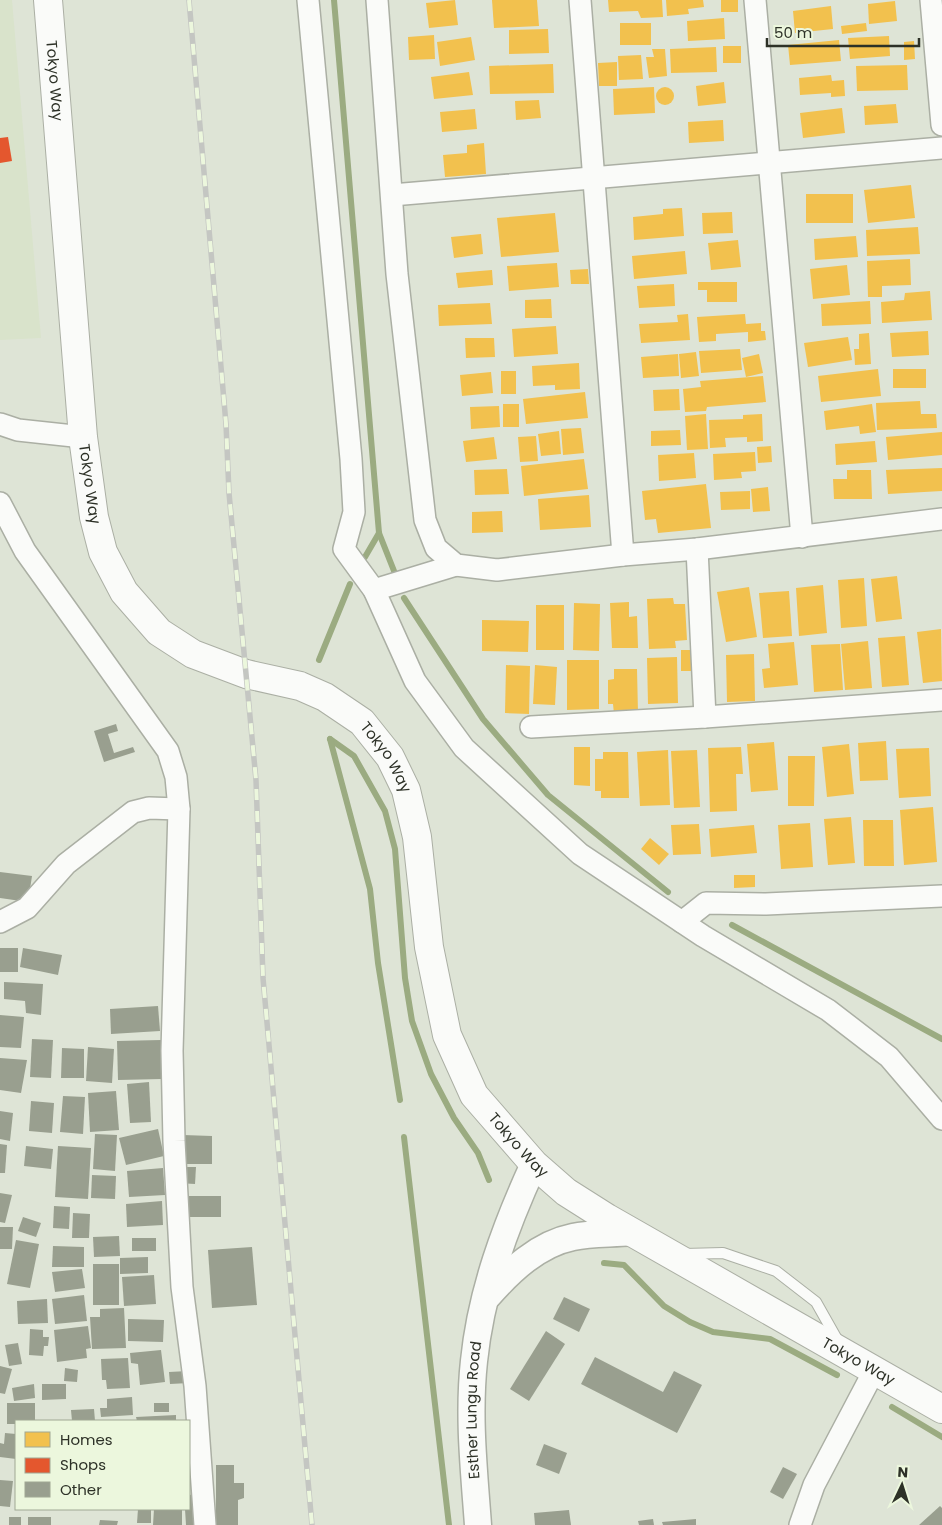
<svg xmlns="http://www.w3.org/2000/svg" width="942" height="1525" viewBox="0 0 942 1525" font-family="Poppins,sans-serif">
	<rect width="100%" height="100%" fill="#dee4d6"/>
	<path fill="#d9e3cb" d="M0 0H12L41 338 0 340Z"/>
	<g fill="#f2c14e">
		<path d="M455 0 458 25 429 28 426 3Z"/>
		<path d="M492 0H537L539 26 494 28Z"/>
		<path d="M608 0H662L663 17 641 18 638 11 609 12Z"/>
		<path d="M666 0H703L704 7 688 9 689 14 667 16Z"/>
		<rect x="721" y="0" width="17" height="12"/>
		<path d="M895 1 897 21 869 24 868 4Z"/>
		<path d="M831 6 833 29 795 33 793 11Z"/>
		<path d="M724 18 725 39 688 41 687 21Z"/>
		<rect x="620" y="23" width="31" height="22"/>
		<path d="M866 23 867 31 842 34 841 26Z"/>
		<path d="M548 29 549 53 509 54V30Z"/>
		<path d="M434 35 435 59 409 60 408 37Z"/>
		<path d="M889 36 890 56 850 59 848 38Z"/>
		<path d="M471 37 475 60 440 66 437 42Z"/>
		<path d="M839 40 841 61 790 65 788 45Z"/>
		<path d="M914 41 915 59 904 60V42Z"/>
		<rect x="723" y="46" width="18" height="17"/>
		<path d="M716 47 717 72 671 73 670 49Z"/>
		<path d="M652 49H665L667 76 649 78 646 57H654Z"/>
		<path d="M641 55 643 79 619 80 618 56Z"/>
		<path d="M617 62V86H599L598 63Z"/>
		<path d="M553 64 554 93 490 94 489 66Z"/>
		<path d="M907 65 908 90 857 91 856 66Z"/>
		<path d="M469 72 473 95 434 99 431 77Z"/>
		<path d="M831 75 832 81 844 80 845 96 831 97V93L800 95 799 78Z"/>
		<path d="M724 82 726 103 698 106 696 86Z"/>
		<path d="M654 87 655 113 614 115 613 89Z"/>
		<circle cx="665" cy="96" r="9"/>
		<path d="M539 100 541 118 516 120 515 101Z"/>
		<path d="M896 104 898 123 865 125 864 106Z"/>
		<path d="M842 108 845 133 803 138 800 113Z"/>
		<path d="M475 109 477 129 442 132 440 112Z"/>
		<path d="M723 120 724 141 689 143 688 122Z"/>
		<path d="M484 143 486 174 445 177 443 155 467 153V145Z"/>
		<path d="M911 185 915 218 868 223 864 190Z"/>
		<rect x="806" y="194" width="47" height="29"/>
		<path d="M682 208 684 236 634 240 633 217 663 214V209Z"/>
		<path d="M732 212 733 233 703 234 702 213Z"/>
		<path d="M555 213 559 252 501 257 497 218Z"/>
		<path d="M918 227 920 254 867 256 866 230Z"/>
		<path d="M481 234 483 254 454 258 451 237Z"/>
		<path d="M856 236 858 257 815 260 814 239Z"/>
		<path d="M738 240 741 267 711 270 708 243Z"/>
		<path d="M685 251 687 274 634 279 632 256Z"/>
		<path d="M910 259 911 285 882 286V297H868L867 261Z"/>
		<path d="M557 263 559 287 509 291 507 266Z"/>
		<path d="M847 265 850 295 813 299 810 269Z"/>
		<path d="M588 269 589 284H571L570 270Z"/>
		<path d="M492 270 493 285 458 288 456 273Z"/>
		<path d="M698 282H737V302H707V290H698Z"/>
		<path d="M674 284 675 306 639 308 637 286Z"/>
		<path d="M930 291 932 320 882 323 881 302 904 300 905 293Z"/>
		<path d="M551 299 552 318H525V300Z"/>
		<path d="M870 301 871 324 822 326 821 304Z"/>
		<path d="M490 303 492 324 439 326 438 305Z"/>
		<path d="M688 314 690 340 641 343 639 324 678 322 677 315Z"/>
		<path d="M745 314 746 324 761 323V331H765L766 340 748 342V332L716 334V341L699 342 697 317Z"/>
		<path d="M556 326 558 354 514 357 512 329Z"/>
		<path d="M928 331 929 355 892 357 890 333Z"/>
		<path d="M869 333 871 364 855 365 854 349H859V334Z"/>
		<path d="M848 337 852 360 808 367 804 343Z"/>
		<path d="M465 338H494L495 357 466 358Z"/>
		<path d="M740 349 742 370 701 373 699 351Z"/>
		<path d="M696 352 699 376 681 378 679 354Z"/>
		<path d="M678 354 679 376 643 378 641 357Z"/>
		<path d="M759 354 763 373 746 377 742 358Z"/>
		<path d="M579 363 580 389 555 390V385L533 386 532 366Z"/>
		<path d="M878 369 881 396 821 402 818 376Z"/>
		<rect x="893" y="369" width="33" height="19"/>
		<rect x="501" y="371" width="15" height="23"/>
		<path d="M491 372 493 393 462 396 460 375Z"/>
		<path d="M763 376 766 402 707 407 706 411 685 412 683 389 701 387 700 381Z"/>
		<path d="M679 389 680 410 654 411 653 390Z"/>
		<path d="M585 392 588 418 526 424 523 399Z"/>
		<path d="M920 401 921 414H936L937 428 877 430 876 403Z"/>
		<rect x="503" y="404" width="16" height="23"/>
		<path d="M872 404 876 432 860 434 859 426 826 430 824 411Z"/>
		<path d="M499 406 500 427 471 429 470 407Z"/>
		<path d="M706 414 708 449 687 450 685 416Z"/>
		<path d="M762 414 763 441 747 442V437L725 438 726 447 710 448 709 420 743 419V415Z"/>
		<path d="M581 428 584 453 563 455 561 429Z"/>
		<path d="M680 430 681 445 651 446V431Z"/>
		<path d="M559 431 561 454 541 456 538 434Z"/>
		<path d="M942 432V455L888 460 886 437Z"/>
		<path d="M536 436 538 461 520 462 518 437Z"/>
		<path d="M494 437 497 459 466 462 463 441Z"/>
		<path d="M875 441 877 462 836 465 835 444Z"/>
		<path d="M771 446 772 462 758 463 757 447Z"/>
		<path d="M755 452 756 471 741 472 742 478 714 480 713 454Z"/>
		<path d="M694 453 696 478 659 481 658 455Z"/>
		<path d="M584 459 588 489 524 496 521 466Z"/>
		<path d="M942 468V491L888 494 886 470Z"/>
		<path d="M507 469 509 494 475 495 474 470Z"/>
		<path d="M847 470H871L872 499H834L833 479H847Z"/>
		<path d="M706 484 711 528 658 533 656 519 645 520 642 491Z"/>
		<path d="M768 487 770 511 753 512 751 489Z"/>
		<path d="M750 491V509L721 510 720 492Z"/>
		<path d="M589 495 591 527 540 530 538 499Z"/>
		<path d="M502 511 503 532 472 533V512Z"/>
		<path d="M897 576 902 619 876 622 871 579Z"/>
		<path d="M864 578 867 626 841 628 838 580Z"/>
		<path d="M823 585 827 633 799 636 796 588Z"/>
		<path d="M749 587 757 637 726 642 717 592Z"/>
		<path d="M789 591 792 636 763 638 759 593Z"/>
		<path d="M673 598 674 604H685L687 640 675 641 676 648 649 649 647 599Z"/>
		<path d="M629 602V617L637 616 638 648H612L610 603Z"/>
		<path d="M574 603 600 604 599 651 573 650Z"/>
		<rect x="536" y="605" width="28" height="45"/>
		<path d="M482 620 529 621 528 652 482 651Z"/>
		<path d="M941 629 942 681 923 683 917 632Z"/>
		<path d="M905 636 909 685 882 687 878 638Z"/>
		<path d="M868 641 872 688 845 690 841 644Z"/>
		<path d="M794 642 798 685 764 688 762 669 770 668 768 644Z"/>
		<path d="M840 644 843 690 814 692 811 645Z"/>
		<path d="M681 650H695L696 671H681Z"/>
		<path d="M754 654 755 701 727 702 726 655Z"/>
		<path d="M677 657 678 703 648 704 647 658Z"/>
		<path d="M567 660H599V709L567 710Z"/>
		<path d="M506 665 530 666 529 714 505 713Z"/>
		<path d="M535 665 557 667 555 705 533 704Z"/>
		<path d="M614 669H637L638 713 614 714 613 704H608V680L614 679Z"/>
		<path d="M886 741 888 780 860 781 858 743Z"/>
		<path d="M774 742 778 790 751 792 747 744Z"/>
		<path d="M849 744 854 794 827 797 822 747Z"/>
		<path d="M574 747H590V786L574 785Z"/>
		<path d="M741 747 743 774H736L737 811 710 812 708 748Z"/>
		<path d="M929 748 931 796 899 798 896 749Z"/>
		<path d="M668 750 670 805 640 806 637 752Z"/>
		<path d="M697 750 700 807 674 808 671 751Z"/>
		<path d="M603 752H628L629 798H601V791H595V759H603Z"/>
		<path d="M788 756H815L814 806H788Z"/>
		<path d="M933 807 937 862 904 865 900 810Z"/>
		<path d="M851 817 855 863 828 865 824 819Z"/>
		<path d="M863 820H893L894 866H864Z"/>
		<path d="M810 823 813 867 781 869 778 825Z"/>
		<path d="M699 824 701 854 673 855 671 825Z"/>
		<path d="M754 825 757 853 711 857 709 829Z"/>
		<path d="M650 838 669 854 659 865 641 849Z"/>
		<path d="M734 875H755V887L734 888Z"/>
	</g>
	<path fill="#e4572e" d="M8 137 12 161 0 163V138Z"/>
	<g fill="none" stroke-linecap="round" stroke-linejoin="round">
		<g stroke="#9bab81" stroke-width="6">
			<path d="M334 0 379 533 396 576"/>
			<path d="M365 557 379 533"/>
			<path d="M404 598 483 719 548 795 668 892"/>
			<path d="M319 660 350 584"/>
			<path d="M330 739 354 756 385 811 395 849 405 978 412 1021 431 1074 454 1118 478 1153 489 1180"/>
			<path d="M330 739 370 889 378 963 400 1100"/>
			<path d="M732 925 942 1039"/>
			<path d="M404 1137 449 1525"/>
			<path d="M604 1263 624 1265 664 1306 690 1322 713 1332 770 1339 837 1375"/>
			<path d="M892 1407 942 1437"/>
		</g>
	</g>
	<g fill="#999f8f">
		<path d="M116 724 118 731 108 734 114 753 133 747 135 752 104 762 94 731Z"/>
		<path d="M0 872 32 876 28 902 0 898Z"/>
		<rect x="0" y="948" width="18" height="24"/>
		<path d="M23 948 62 955 58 975 20 967Z"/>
		<path d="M4 982 43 984 41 1015 26 1013 25 1001 4 999Z"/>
		<path d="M158 1006 160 1031 111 1034 110 1009Z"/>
		<path d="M0 1015 24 1017 21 1048 0 1047Z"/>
		<path d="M32 1039 53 1040 51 1078 30 1077Z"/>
		<path d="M161 1040 162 1079 118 1080 117 1041Z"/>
		<path d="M88 1047 114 1049 112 1083 86 1081Z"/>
		<path d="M62 1048 84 1049V1078H61Z"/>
		<path d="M0 1058 27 1060 21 1093 0 1090Z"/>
		<path d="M149 1082 151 1122 130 1123 127 1084Z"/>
		<path d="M116 1091 119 1130 90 1132 88 1093Z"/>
		<path d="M63 1096 85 1097 83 1134 60 1132Z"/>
		<path d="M31 1101 54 1103 52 1133 29 1131Z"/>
		<path d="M0 1111 13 1113 10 1141 0 1139Z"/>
		<path d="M158 1129 164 1156 126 1165 119 1138Z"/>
		<path d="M95 1134 117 1135 115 1171 93 1169Z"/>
		<path d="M183 1135 212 1136V1164H183Z"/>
		<path d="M0 1144 7 1145 5 1173H0Z"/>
		<path d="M26 1146 53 1149 51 1169 24 1166Z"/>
		<path d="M58 1146 91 1148 88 1199 55 1197Z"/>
		<path d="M178 1167H196L195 1184 177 1183Z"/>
		<path d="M163 1168 165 1195 129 1197 127 1171Z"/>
		<path d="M92 1175 116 1176 115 1199 91 1198Z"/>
		<path d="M0 1193 12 1195 5 1223 0 1222Z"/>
		<rect x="180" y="1196" width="41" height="21"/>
		<path d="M162 1201 163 1225 127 1227 126 1204Z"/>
		<path d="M54 1206 70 1207 69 1229 53 1228Z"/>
		<path d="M73 1213 90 1214 89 1238H72Z"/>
		<path d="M23 1217 41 1223 36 1237 18 1231Z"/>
		<path d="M0 1227H13L12 1249H0Z"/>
		<path d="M119 1236 120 1256 94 1257 93 1237Z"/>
		<rect x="132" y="1238" width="24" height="13"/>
		<path d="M16 1240 39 1244 30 1288 7 1284Z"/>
		<path d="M53 1246 84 1247V1267H52Z"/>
		<path d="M252 1247 257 1305 212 1308 208 1250Z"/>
		<path d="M148 1257V1273L120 1274V1258Z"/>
		<rect x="93" y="1264" width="26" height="41"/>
		<path d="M82 1269 85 1288 55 1292 52 1272Z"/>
		<path d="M154 1275 156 1304 124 1306 122 1277Z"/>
		<path d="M84 1295 87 1321 55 1324 52 1299Z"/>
		<path d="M564 1297 590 1309 579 1332 553 1319Z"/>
		<path d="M47 1299 48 1323 18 1324 17 1301Z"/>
		<path d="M124 1308 126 1348 92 1349 90 1317H100V1309Z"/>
		<path d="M128 1319 164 1320 163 1342 128 1341Z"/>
		<path d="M88 1326 91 1348 86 1349 87 1358 57 1362 54 1330Z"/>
		<path d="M30 1329 43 1330V1337H49L48 1346H44L43 1356 29 1355Z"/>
		<path d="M546 1331 565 1344 529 1401 510 1389Z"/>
		<path d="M18 1343 22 1364 9 1366 5 1345Z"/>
		<path d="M161 1350 165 1382 140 1385 138 1364 131 1363 130 1353Z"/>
		<path d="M595 1357 663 1392 674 1371 702 1385 677 1433 581 1384Z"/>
		<path d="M128 1358 130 1388 107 1389 106 1380H102L101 1359Z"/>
		<path d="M0 1366 12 1369 5 1394 0 1393Z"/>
		<path d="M65 1368 78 1370 77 1382 64 1381Z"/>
		<path d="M188 1371 189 1383 170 1384 169 1372Z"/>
		<path d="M34 1384 35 1398 14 1401 12 1388Z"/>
		<path d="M42 1384H66V1399L42 1400Z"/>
		<path d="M132 1397 133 1415 101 1417 100 1408H107V1399Z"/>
		<path d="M7 1403H35V1421H16V1424H7Z"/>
		<rect x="154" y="1403" width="15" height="9"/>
		<path d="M94 1409 95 1421H72L71 1410Z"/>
		<path d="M176 1415V1421H137L136 1417Z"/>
		<path d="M5 1433 16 1434V1459L0 1457V1443L4 1444Z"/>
		<path d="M544 1444 567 1453 559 1474 536 1465Z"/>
		<path d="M216 1465H234V1483H244V1498L238 1500V1525H216Z"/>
		<path d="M783 1467 797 1474 783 1499 770 1492Z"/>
		<path d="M0 1480 13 1481 10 1507 0 1506Z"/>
		<path d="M197 1494 199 1525H186L185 1509H189V1495Z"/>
		<path d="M940 1506 942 1508V1525H919Z"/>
		<path d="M138 1509H151V1523H137Z"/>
		<path d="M154 1509H182V1525H153Z"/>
		<path d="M569 1510 571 1525H535L534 1513Z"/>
		<rect x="9" y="1517" width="12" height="8"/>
		<rect x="28" y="1517" width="23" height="8"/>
		<path d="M653 1519 654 1525H639L638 1521Z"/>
		<path d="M696 1519V1525H663L662 1522Z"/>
		<path d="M100 1520 118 1521 117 1525H99Z"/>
	</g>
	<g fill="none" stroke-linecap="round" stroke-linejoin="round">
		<g stroke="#abafa4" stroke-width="12">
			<path id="service" d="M684 1254 723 1253 776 1271 816 1302 838 1341"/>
		</g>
		<g stroke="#abafa4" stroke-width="24">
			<g id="minor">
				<path d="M308 0 351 459 354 512 344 549 374 590 415 681 464 748 580 854 703 936 828 1010 889 1057 942 1119"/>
				<path d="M377 0 397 274 425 520 436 548 456 565 497 570 623 555 697 549 942 519"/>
				<path d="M580 0 623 555"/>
				<path d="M755 0 802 537"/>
				<path d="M931 0 942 125"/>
				<path d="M392 195 942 148"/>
				<path d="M0 424 18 430 83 437"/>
				<path d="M0 503 25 551 168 751 176 777 179 809 172 1051 174 1141 182 1287 195 1386 205 1525"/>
				<path d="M697 549 705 717"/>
				<path d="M374 590 456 565"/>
				<path d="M531 727 705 717 942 700"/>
				<path d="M0 922 27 908 66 864 133 812 149 808 179 809"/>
				<path d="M682 922 706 903 766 904 942 896"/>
				<path d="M800 1525 814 1485 874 1371"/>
			</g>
		</g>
		<g stroke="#abafa4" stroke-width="29">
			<g id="tertiary">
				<path d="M488 1296C510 1271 538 1244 573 1237 591 1233 612 1234 631 1232"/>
				<path id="s1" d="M478 1525C474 1470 468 1416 474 1361 481 1292 505 1227 534 1164"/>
			</g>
		</g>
		<g stroke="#abafa4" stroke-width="30">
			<g id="secondary">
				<path id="s2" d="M48 0 83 437 94 517 103 552 124 592 159 632 193 654 246 674 300 686 325 697 362 722 390 757 406 790 417 837 429 947 447 1035 474 1095 534 1164 566 1192 607 1218 942 1409"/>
			</g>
		</g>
		<use href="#service" stroke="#fafbf9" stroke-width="10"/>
		<use href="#minor" stroke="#fafbf9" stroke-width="21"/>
		<use href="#tertiary" stroke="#fafbf9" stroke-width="26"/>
		<use href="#secondary" stroke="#fafbf9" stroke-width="28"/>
		<g stroke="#c4c6c2" stroke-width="5.5">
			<path id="rail" d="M189 0 226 424 229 493 256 780 263 978 312 1525"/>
		</g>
		<use href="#rail" stroke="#ecf7dd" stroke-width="4" stroke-dasharray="11" stroke-linecap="butt"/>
	</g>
	<g text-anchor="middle" stroke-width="5" stroke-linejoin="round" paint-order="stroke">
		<g font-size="15" fill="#2d3127" stroke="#ecf7dd">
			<text dy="5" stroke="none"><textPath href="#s2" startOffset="81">Tokyo Way</textPath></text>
			<text dy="5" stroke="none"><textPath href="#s2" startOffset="486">Tokyo Way</textPath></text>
			<text dy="5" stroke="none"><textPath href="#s2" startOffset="921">Tokyo Way</textPath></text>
			<text dy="5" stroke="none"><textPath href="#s2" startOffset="1341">Tokyo Way</textPath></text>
			<text dy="5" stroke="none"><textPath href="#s2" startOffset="1746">Tokyo Way</textPath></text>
			<text dy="5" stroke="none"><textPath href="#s1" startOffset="115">Esther Lungu Road</textPath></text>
		</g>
	</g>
	<rect x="15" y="1420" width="175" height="90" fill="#ecf7dd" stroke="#a0a894"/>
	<rect x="25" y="1432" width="25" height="15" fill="#f2c14e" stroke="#a0a894"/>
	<text x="60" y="1445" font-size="15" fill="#2d3127">Homes</text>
	<rect x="25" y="1458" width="25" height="15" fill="#e4572e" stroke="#a0a894"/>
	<text x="60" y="1470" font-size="15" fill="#2d3127">Shops</text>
	<rect x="25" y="1482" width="25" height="15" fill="#999f8f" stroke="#a0a894"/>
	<text x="60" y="1495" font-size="15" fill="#2d3127">Other</text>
	<g transform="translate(902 1485) rotate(4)" stroke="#ecf7dd" stroke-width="4" paint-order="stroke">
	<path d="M0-4L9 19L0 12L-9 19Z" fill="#2d3127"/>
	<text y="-8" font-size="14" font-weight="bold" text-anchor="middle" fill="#2d3127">N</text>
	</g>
	<path d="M767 38v8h152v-8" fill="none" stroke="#2d3127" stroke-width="2.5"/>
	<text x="774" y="38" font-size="15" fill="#2d3127" stroke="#ecf7dd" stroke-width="4" paint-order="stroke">50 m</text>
</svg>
